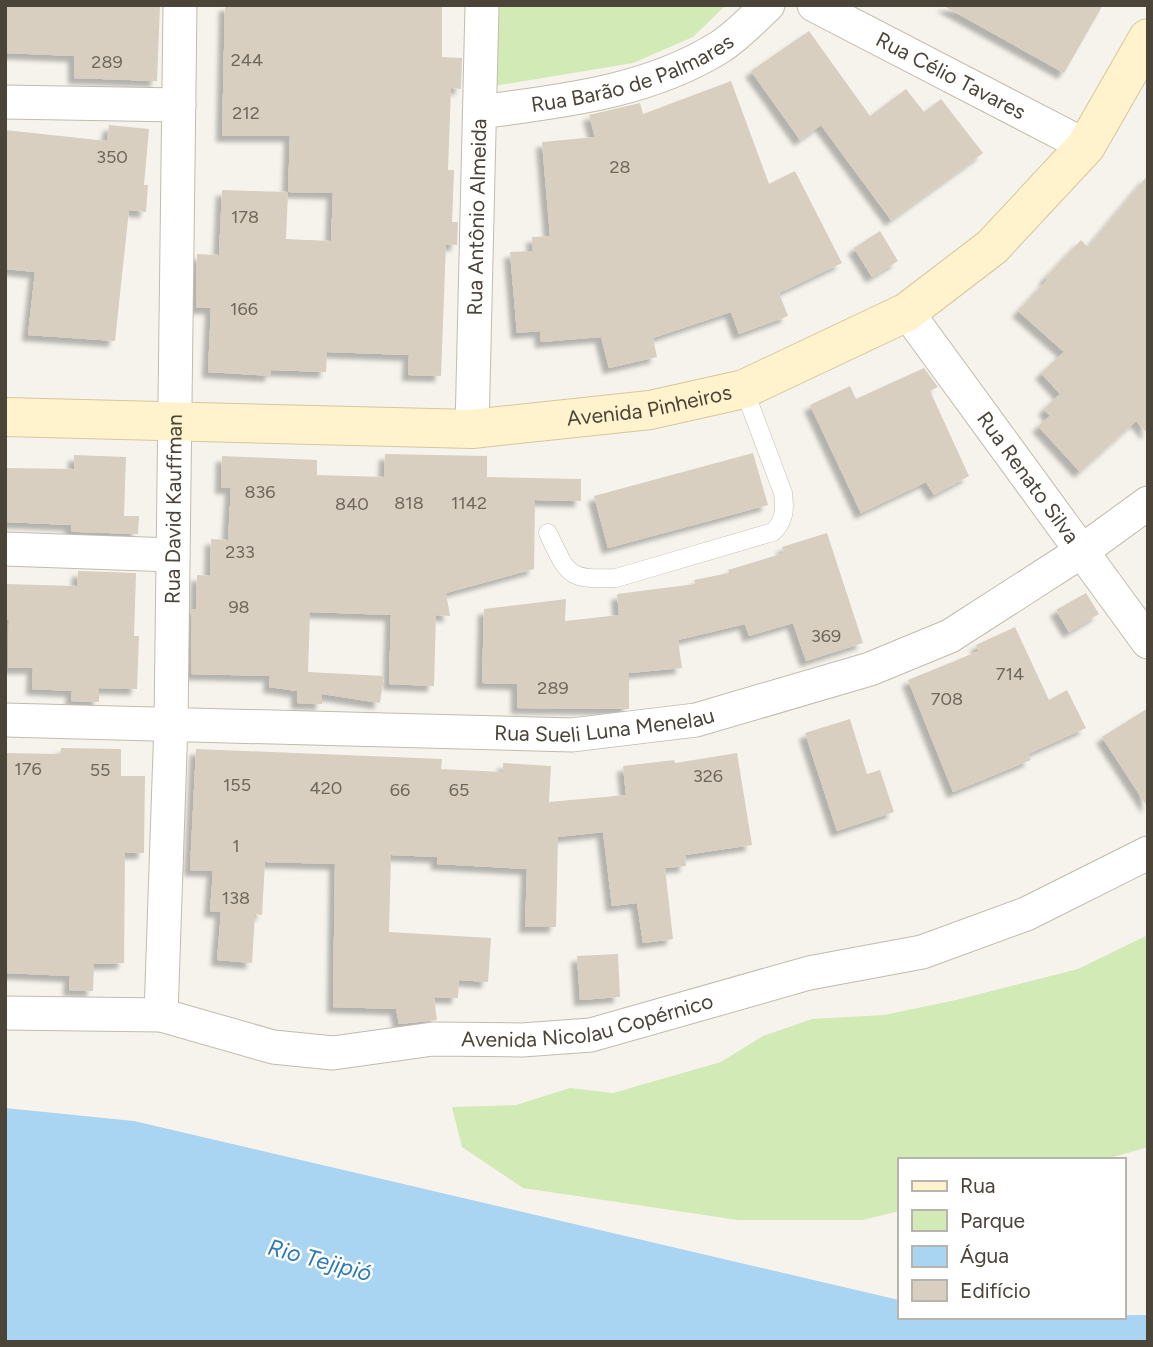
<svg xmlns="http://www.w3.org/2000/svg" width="1153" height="1347" viewBox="0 0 1153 1347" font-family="Figtree,sans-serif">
	<defs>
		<filter id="shadow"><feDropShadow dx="-6" dy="6" stdDeviation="2" flood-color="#0004"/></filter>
	</defs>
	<rect width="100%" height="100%" fill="#f6f3ec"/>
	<g fill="#d2eab5">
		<path d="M485 5H726L693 37 633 63 482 88Z"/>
		<path d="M1148 935V1147L1103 1160H899V1211L863 1220H738L523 1188 462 1147 452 1107 516 1105 570 1088 613 1093 721 1062 763 1036 812 1019 884 1015 956 1000 1078 969Z"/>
	</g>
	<path fill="#a9d4f2" d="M5 1108 134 1121 899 1300V1317L1148 1315V1342H5Z"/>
	<g fill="#d8cfc1" fill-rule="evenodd" filter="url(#shadow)">
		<path d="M5 5H160L157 81 74 78V56L5 53Z"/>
		<path d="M225 5H442V57L462 58 461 89 451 88 448 170H454L452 222H458L457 245 446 244 441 376 408 375 409 355 327 352 326 372 271 370V376L208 372 211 308H196L197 254 219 255 222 190 288 192 290 136H222ZM288 192 333 193 331 241 286 239Z"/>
		<path d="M942 5H1103L1064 73Z"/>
		<path d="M809 31 870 116 906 89 924 112 941 99 983 153 891 220 821 125 800 140 751 71Z"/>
		<path d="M731 81 769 184 795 171 842 263 779 293 788 316 739 334 731 312 653 338 657 357 609 368 601 337 541 342 540 331 517 333 510 252 533 251 532 237 550 236 542 142 595 137 589 115 640 103 643 114Z"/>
		<path d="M109 125 149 129 144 185H148L146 212 129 210 115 341 28 335 35 272 5 269V130L107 141Z"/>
		<path d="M1148 175V434L1136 421 1080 472 1038 426 1050 416 1044 409 1060 394 1041 373 1064 352 1018 311 1047 280 1045 278 1081 240 1088 247Z"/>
		<path d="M880 231 898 261 872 277 854 248Z"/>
		<path d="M924 368 938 387 930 391 969 476 934 495 926 482 861 513 810 405 850 386 856 399Z"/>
		<path d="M753 453 768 505 608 548 594 496Z"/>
		<path d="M385 454 487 456V477L581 479V501L535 500 534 569 446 593 450 616 436 615 434 686 389 684 391 615 310 612 308 672 384 676 380 703 322 694V704L297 703V691L269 687 270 676 191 674 192 609H196L197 575 210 576 211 539 228 540 231 488H221L222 456 317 460V475L384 477Z"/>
		<path d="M74 455 126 457 124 516H139L138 534 79 532 71 531V525L5 522V468L74 469Z"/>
		<path d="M827 533 863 643 806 661 793 623 749 636 745 624 678 640 682 668 629 673V709L517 708V684L482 683 484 609 566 599 565 621 619 615 617 594 695 584 694 580 729 573 728 570 784 553 782 547Z"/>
		<path d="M78 571 136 573 134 636H139L137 689 99 688V702L71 701 72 691 32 689 33 668H8L9 620H5V584L77 586Z"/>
		<path d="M1086 593 1099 614 1069 632 1056 610Z"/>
		<path d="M1015 627 1049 700 1067 690 1086 728 1028 754 1031 760 953 792 908 680 979 651 976 645Z"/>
		<path d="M1148 708V808L1102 737Z"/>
		<path d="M850 719 867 774 880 770 894 812 837 831 805 733Z"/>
		<path d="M61 748 121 749V776H145L144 853H125L124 963 94 964 93 991 69 990 70 976 5 973V753L60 754Z"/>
		<path d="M196 749 442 759 441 769 503 772V763L551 766 549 802 626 795 623 766 674 760 675 763 737 753 752 845 685 855 686 866 665 868 673 939 643 943 637 903 612 906 603 832 558 837 556 927H525L527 869 437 864V857L391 855 389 932 491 938 488 982 459 980 458 998 434 997 437 1020 399 1024 396 1009 333 1007 335 864 265 862 262 915 255 914 252 963 217 960 221 912 210 911 213 871 190 870Z"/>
		<path d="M618 954 620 997 580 1000 577 956Z"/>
	</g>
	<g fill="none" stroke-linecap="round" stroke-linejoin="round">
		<g stroke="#c2bbae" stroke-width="19">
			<path id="lane" d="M548 533C568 575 567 580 616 578L773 532C785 520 785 509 783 493L744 389"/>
		</g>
		<g stroke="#c2bbae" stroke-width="35">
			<g id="street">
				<path id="s1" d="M814 5 1086 146"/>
				<path d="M5 102 179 105"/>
				<path id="s2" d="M480 112C562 101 648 92 720 47 737 36 753 19 768 5"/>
				<path id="s3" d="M907 312 1148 642"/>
				<path id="s4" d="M472 429 482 5"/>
				<path d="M5 549 173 555"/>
				<path id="s5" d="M5 720 572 735 696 720 870 669 950 636 1082 551 1148 503"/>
				<path id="s6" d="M5 1013 161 1015 273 1047 333 1053 433 1039 522 1040 591 1035 809 973 922 952 1026 914 1148 853"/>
				<path id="s7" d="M161 1015 171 722 180 5"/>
			</g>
		</g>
		<g stroke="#d6c79b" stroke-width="40">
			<g id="secondary">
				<path id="s8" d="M5 417 472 429 650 410 744 389 907 312 992 247 1086 146 1148 38"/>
			</g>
		</g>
		<use href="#lane" stroke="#fff" stroke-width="18"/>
		<use href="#street" stroke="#fff" stroke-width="33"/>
		<use href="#secondary" stroke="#fff3cd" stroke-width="38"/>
	</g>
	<g text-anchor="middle" stroke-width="5" stroke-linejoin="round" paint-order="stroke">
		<g font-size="18" fill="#6e675b">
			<text x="247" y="66">244</text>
			<text x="107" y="68">289</text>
			<text x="246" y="119">212</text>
			<text x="112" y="163">350</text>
			<text x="620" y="173">28</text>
			<text x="245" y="223">178</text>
			<text x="244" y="315">166</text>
			<text x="260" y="498">836</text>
			<text x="409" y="509">818</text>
			<text x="469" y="509">1142</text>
			<text x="352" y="510">840</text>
			<text x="240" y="558">233</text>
			<text x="239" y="613">98</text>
			<text x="826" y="642">369</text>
			<text x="1010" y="680">714</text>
			<text x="553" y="694">289</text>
			<text x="947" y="705">708</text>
			<text x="28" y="775">176</text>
			<text x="100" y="776">55</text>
			<text x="708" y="782">326</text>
			<text x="237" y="791">155</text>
			<text x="326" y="794">420</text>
			<text x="400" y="796">66</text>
			<text x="459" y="796">65</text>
			<text x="236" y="852">1</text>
			<text x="236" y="904">138</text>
		</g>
		<g font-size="21" fill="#4b4439" stroke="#fff">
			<text dy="7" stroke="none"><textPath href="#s2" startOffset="158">Rua Barão de Palmares</textPath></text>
			<text dy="7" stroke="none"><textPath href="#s1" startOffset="154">Rua Célio Tavares</textPath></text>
			<text dy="7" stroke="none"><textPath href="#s4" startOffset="212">Rua Antônio Almeida</textPath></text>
			<text dy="7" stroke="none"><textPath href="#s8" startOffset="646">Avenida Pinheiros</textPath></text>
			<text dy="7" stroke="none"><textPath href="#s3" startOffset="205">Rua Renato Silva</textPath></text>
			<text dy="7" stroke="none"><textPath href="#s7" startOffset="506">Rua David Kauffman</textPath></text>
			<text dy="7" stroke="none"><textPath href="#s5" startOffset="600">Rua Sueli Luna Menelau</textPath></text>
			<text dy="7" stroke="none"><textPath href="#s6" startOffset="590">Avenida Nicolau Copérnico</textPath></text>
		</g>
		<g font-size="23" font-style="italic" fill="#2e7ab2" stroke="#fff">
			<text transform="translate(320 1260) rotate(15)" y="8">Rio Tejipió</text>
		</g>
	</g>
	<rect width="1153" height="1347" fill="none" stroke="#4b4439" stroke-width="14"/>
	<rect x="898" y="1158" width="228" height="161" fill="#ffffff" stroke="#b7b4b0" stroke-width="2"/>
	<rect x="912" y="1181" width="35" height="10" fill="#fff3cd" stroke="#b7b4b0" stroke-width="2"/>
	<text x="960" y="1193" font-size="21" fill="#4b4439">Rua</text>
	<rect x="912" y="1210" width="35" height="21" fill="#d2eab5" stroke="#b7b4b0" stroke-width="2"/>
	<text x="960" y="1228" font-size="21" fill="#4b4439">Parque</text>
	<rect x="912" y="1246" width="35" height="21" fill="#a9d4f2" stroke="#b7b4b0" stroke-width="2"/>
	<text x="960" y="1263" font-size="21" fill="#4b4439">Água</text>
	<rect x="912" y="1280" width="35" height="21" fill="#d8cfc1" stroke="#b7b4b0" stroke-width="2"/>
	<text x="960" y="1298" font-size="21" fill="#4b4439">Edifício</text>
</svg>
